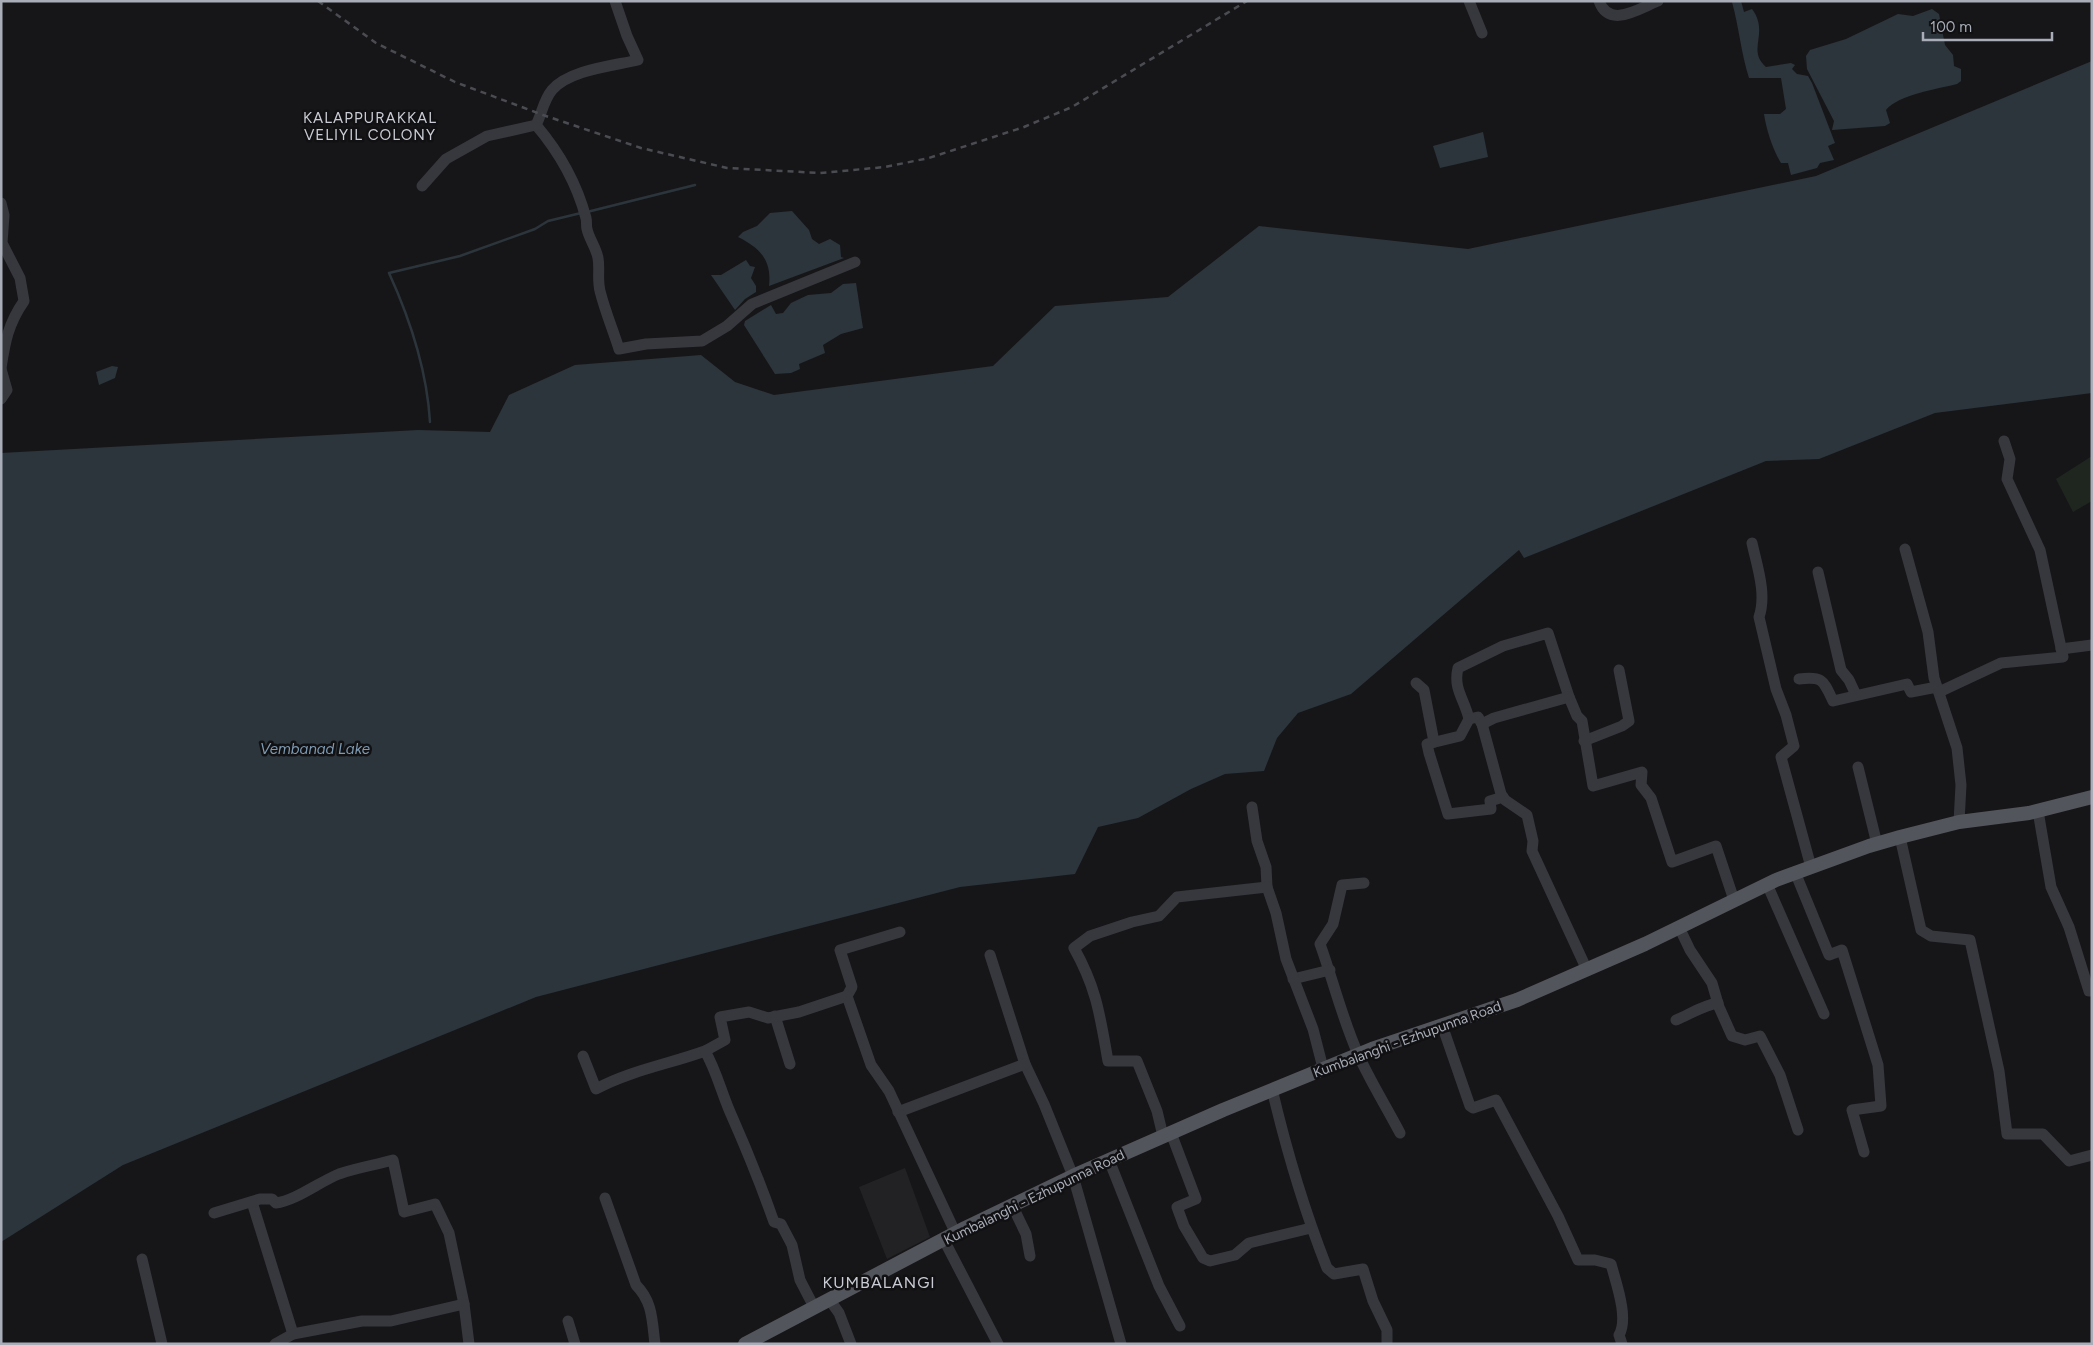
<svg xmlns="http://www.w3.org/2000/svg" width="2093" height="1345" viewBox="0 0 2093 1345" font-family="Figtree,sans-serif">
	<rect width="100%" height="100%" fill="#161618"/>
	<path fill="#222225" d="M905 1168 930 1237 887 1259 859 1187Z"/>
	<path fill="#1e261f" d="M2092 456V501L2073 512 2056 479Z"/>
	<g fill="#2c353c">
		<path d="M1741 1 1744 12 1752 9C1770 33 1746 50 1766 67L1791 63 1795 65 1792 69 1797 74 1808 76 1812 83 1835 143 1828 146 1834 160 1820 163 1817 168 1791 175 1788 163H1781C1773 150 1766 129 1764 114H1780L1786 109 1781 78H1749C1741 53 1739 27 1732 2Z"/>
		<path d="M1932 9 1939 14 1945 45 1953 55 1954 66 1961 69V81L1957 84C1937 89 1898 95 1886 110L1890 123 1885 126 1832 130 1834 121 1807 69 1806 56 1810 50 1846 39 1898 14 1913 16Z"/>
		<path d="M2092 61V393L1935 413 1819 459 1766 461 1524 558 1519 550 1351 694 1298 713 1277 738 1264 771 1225 774 1191 789 1138 818 1098 827 1075 874 960 887 536 997 123 1165 1 1242V453L418 430 490 432 509 395 575 365 701 355 735 382 774 395 993 366 1055 306 1168 297 1259 226 1468 249 1816 176Z"/>
		<path d="M1483 132 1488 157 1440 168 1433 146Z"/>
		<path d="M792 211 809 230 812 239 819 244 830 239 840 245 841 257 844 258 769 286C772 260 760 248 738 237L743 232 757 226 770 213Z"/>
		<path d="M746 260 750 266 755 267 751 278 756 286V292L745 299 735 310 711 275H721Z"/>
		<path d="M856 283 863 328 841 334 823 345 825 353 799 364 800 369 791 373 775 374 744 325 745 321 771 305 776 314 783 313 791 303 808 295 831 293 843 284Z"/>
		<path d="M112 366 118 367 115 378 99 385 96 372Z"/>
	</g>
	<g fill="none" stroke-linecap="round" stroke-linejoin="round">
		<g stroke="#2c353c" stroke-width="2.5">
			<path d="M587 212 695 185"/>
			<path d="M430 422C427 371 410 319 389 273L460 256 535 229 548 221 581 213"/>
		</g>
		<g stroke="#37383d" stroke-width="11">
			<path d="M1469 1 1482 33"/>
			<path d="M1599 1C1609 29 1638 9 1658 1"/>
			<path d="M536 125C559 152 577 184 586 218 587 222 586 226 587 229 589 239 596 247 598 258 600 269 597 278 600 291 605 311 613 330 619 349L646 344 702 341 727 326 752 304 855 262"/>
			<path d="M422 186 446 159 487 136 536 125C542 114 543 101 552 90 569 70 612 66 638 60L627 36 615 1"/>
			<path d="M1 203 4 215 2 243 20 278 24 301C8 324 5 342 1 368"/>
			<path d="M1 369 7 390 1 399"/>
			<path d="M1752 543C1757 566 1767 594 1759 617L1776 689 1786 715 1794 746 1781 757 1811 867"/>
			<path d="M1905 549 1928 632 1934 678 1957 748 1961 785 1959 822"/>
			<path d="M1818 572 1841 670 1849 680 1856 695"/>
			<path d="M2061 649 2092 645"/>
			<path d="M1799 679C1823 676 1823 680 1833 701L1907 684 1911 692 1937 687"/>
			<path d="M1416 683 1424 690 1434 742"/>
			<path d="M1939 692 2001 663 2063 657 2040 550 2007 479 2010 459 2004 441"/>
			<path d="M1469 719C1464 698 1453 689 1458 668L1503 646 1548 633 1569 697"/>
			<path d="M1483 726 1478 717 1469 719 1460 736 1427 744 1429 753 1448 814 1491 809 1490 801 1503 797"/>
			<path d="M1584 741 1622 726 1629 721 1619 670"/>
			<path d="M1858 767 1877 844"/>
			<path d="M1252 807 1257 841 1266 867 1267 887"/>
			<path d="M2038 811 2051 887 2069 927 2089 991H2092"/>
			<path d="M1900 837 1921 930 1931 936 1970 940 1999 1071 2007 1134H2043L2069 1161 2092 1155"/>
			<path d="M1795 872 1829 955 1842 950 1878 1065 1881 1106 1852 1110 1864 1152"/>
			<path d="M1364 883 1342 885 1333 924 1320 944C1333 980 1342 1018 1358 1054 1370 1081 1386 1106 1400 1133"/>
			<path d="M1767 884 1824 1014"/>
			<path d="M1679 927 1690 950 1712 983 1719 1007 1732 1036 1745 1040 1760 1036 1780 1075 1798 1130"/>
			<path d="M990 955 1025 1064 1044 1104 1073 1176 1121 1344"/>
			<path d="M1587 970 1532 851 1533 841 1527 815 1505 800 1501 794 1482 724 1494 718 1569 697 1577 716 1582 721 1593 786 1642 772 1641 785 1651 798 1672 862 1716 846 1734 900"/>
			<path d="M1293 979 1330 970"/>
			<path d="M847 996 852 987 840 950 900 932"/>
			<path d="M775 1016 790 1064"/>
			<path d="M1676 1020C1690 1014 1704 1005 1718 1003"/>
			<path d="M1442 1025 1470 1106 1473 1108 1496 1100 1558 1216 1578 1260H1595L1611 1264C1616 1283 1629 1318 1619 1335L1622 1344"/>
			<path d="M583 1056 596 1089C629 1071 669 1064 705 1051"/>
			<path d="M1272 1089C1287 1153 1303 1207 1327 1268L1334 1274 1363 1269 1373 1301 1387 1330V1344"/>
			<path d="M898 1112 1025 1064"/>
			<path d="M1171 1133 1196 1199 1177 1207 1184 1226 1203 1258 1210 1261 1235 1255 1249 1243 1311 1228"/>
			<path d="M1163 1136 1157 1111 1137 1061H1108C1100 1016 1097 989 1074 948L1090 936 1132 922 1159 916 1177 897 1267 887 1276 913 1286 959 1313 1029 1323 1068"/>
			<path d="M1109 1160 1159 1286 1180 1326"/>
			<path d="M605 1198 636 1285C653 1302 652 1321 655 1344"/>
			<path d="M252 1202 293 1334"/>
			<path d="M1012 1205 1026 1234 1030 1256"/>
			<path d="M214 1213 260 1199H272L276 1203C295 1201 319 1182 339 1174 356 1168 375 1165 393 1160L404 1212 435 1204 449 1233 464 1304"/>
			<path d="M944 1240 998 1344"/>
			<path d="M142 1259 162 1344"/>
			<path d="M829 1299 839 1313 851 1344"/>
			<path d="M814 1307 800 1280 792 1245 781 1224 774 1222C761 1185 746 1148 730 1112 721 1091 716 1070 705 1051L725 1040 720 1017 749 1012 768 1018 799 1012 847 996 871 1065 889 1091 956 1234"/>
			<path d="M568 1321 575 1344"/>
			<path d="M275 1344 293 1334 362 1321H391L464 1304 469 1344"/>
		</g>
		<path stroke="#53555c" stroke-width="14" d="M745 1344 965 1228 1073 1176 1223 1110 1372 1049 1517 1000 1645 944 1776 880 1869 846 1900 837 1959 822 2029 813 2092 797"/>
		<path stroke="#4a4c52" stroke-width="2.5" stroke-dasharray="6 5" stroke-linecap="butt" d="M318 1 376 43 455 82 543 115 641 148 727 168 820 173 885 167 929 158 1024 127 1072 107 1247 1"/>
	</g>
	<g text-anchor="middle" stroke-width="5" stroke-linejoin="round" paint-order="stroke">
		<g font-size="14" fill="#a8adb8" stroke="#111113">
			<text transform="translate(1407 1039) rotate(-20)" y="5">Kumbalanghi - Ezhupunna Road</text>
			<text transform="translate(1034 1197) rotate(-26)" y="5">Kumbalanghi - Ezhupunna Road</text>
		</g>
		<g font-size="15" letter-spacing="1" fill="#c9ccd4" stroke="#111113">
			<text x="370" y="123">KALAPPURAKKAL<tspan x="370" dy="17">VELIYIL COLONY</tspan></text>
		</g>
		<g font-size="15" font-style="italic" fill="#7f9bb3" stroke="#111113">
			<text x="315" y="754">Vembanad Lake</text>
		</g>
		<g font-size="16" letter-spacing="1" fill="#c9ccd4" stroke="#111113">
			<text x="879" y="1288">KUMBALANGI</text>
		</g>
	</g>
	<rect width="2093" height="1345" fill="none" stroke="#a8adb8" stroke-width="5"/>
	<path d="M1923 32v8h129v-8" fill="none" stroke="#a8adb8" stroke-width="2.5"/>
	<text x="1930" y="32" font-size="15" fill="#a8adb8" stroke="#111113" stroke-width="4" paint-order="stroke">100 m</text>
</svg>
